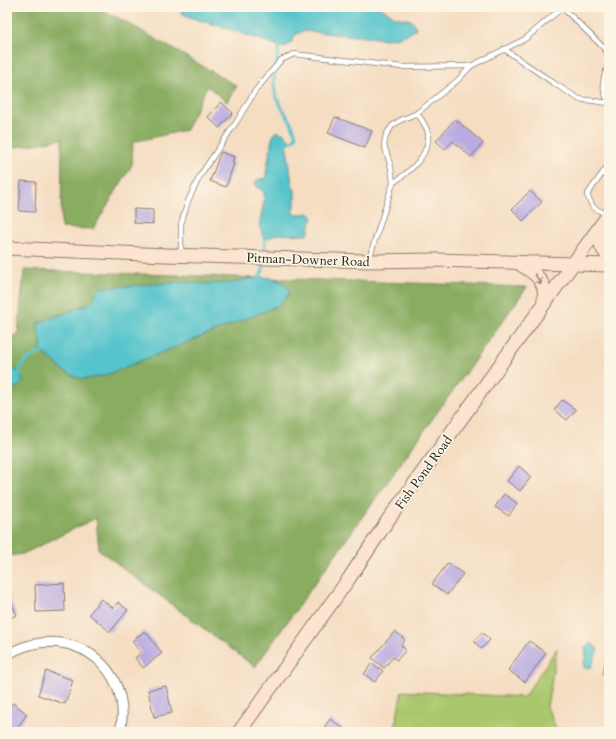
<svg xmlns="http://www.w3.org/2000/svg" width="616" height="739" viewBox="0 0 616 739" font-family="Cardo,serif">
	<rect width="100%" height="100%" fill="#fcf5e5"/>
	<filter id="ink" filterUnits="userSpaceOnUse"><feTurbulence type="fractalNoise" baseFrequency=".025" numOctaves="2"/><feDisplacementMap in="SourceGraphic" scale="8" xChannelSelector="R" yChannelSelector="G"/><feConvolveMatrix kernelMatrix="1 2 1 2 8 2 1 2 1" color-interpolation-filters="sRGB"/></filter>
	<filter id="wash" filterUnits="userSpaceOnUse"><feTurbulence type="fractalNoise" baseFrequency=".012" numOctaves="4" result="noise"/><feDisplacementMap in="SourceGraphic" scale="16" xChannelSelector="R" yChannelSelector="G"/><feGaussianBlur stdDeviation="0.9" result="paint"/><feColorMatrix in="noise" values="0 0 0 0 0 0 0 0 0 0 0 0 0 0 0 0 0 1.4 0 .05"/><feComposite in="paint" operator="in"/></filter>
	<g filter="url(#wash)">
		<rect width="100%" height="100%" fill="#f5ddc2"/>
		<path fill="#abc76d" stroke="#647244" d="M557 648 547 707 558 732H394L402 691 524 697Z"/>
		<g fill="#88ac60" stroke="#52643e">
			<path d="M7 7H96L128 23 237 86 227 102 207 86 186 130 133 142 132 165 93 229 61 228 62 139 7 149Z"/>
			<path d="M24 270 527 287 255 667 99 550 96 518 23 554 7 556V339L18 334Z"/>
		</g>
		<g fill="#56c4cc" stroke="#397074">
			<path d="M179 7H380L395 17 411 20 416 27 415 30C405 36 397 38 386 39L303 31 295 35 291 43 285 48 232 30 189 17 182 13Z"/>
			<path d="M275 132C281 131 286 135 289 139L287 148 292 184 295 191V204L292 212 297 215 307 213 311 215 313 219 310 224 309 232 307 235 277 234 265 240 259 225 264 202V192L258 188 255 182 259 179H265L272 139Z"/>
			<path d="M263 277C274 278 283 280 290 291L286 298 275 307 106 375 88 379H83L76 377 62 370 55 362 43 353 41 350V339L38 332V325L39 323 89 304C95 300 94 292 100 288L183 282 206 284 233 283 246 279H252Z"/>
			<path d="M7 365C15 368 21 374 23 382L17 388 7 385Z"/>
			<path d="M591 643 598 649 591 667 585 668 583 665 586 656 585 647Z"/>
		</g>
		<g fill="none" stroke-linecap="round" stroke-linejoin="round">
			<g stroke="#56c4cc" stroke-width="3">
				<path d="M279 43C279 59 271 75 275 92 278 108 294 120 296 137L293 140 286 145"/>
				<path d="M264 255 265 241 267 237"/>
				<path d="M257 281 263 271 264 261"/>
				<path d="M18 378C21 374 19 369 22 365 26 358 37 354 45 351"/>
			</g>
		</g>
		<g id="blocks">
			<g fill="#baace2">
				<path d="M221 102 233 113 219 128 208 117Z"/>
				<path d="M335 117 372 131 365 148 328 133Z"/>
				<path d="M455 119 483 143 471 157 453 141 445 149 436 141Z"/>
				<path d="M221 152 234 157 232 163H234L226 187 210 181Z"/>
				<path d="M21 181 36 182 35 212 19 211Z"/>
				<path d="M530 191 542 202 523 221 512 209Z"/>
				<path d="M134 209 153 210V224L134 223Z"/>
				<path d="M562 400 576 410 567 420 554 410Z"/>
				<path d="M519 466 531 477 520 491 507 481Z"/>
				<path d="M504 494 517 503 509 516 495 507Z"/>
				<path d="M448 563 463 574 447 595 432 584Z"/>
				<path d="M64 583 65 611 36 612 35 585Z"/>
				<path d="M7 593 17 615 7 619Z"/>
				<path d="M101 599 113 608 118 602 128 610 110 632 89 614Z"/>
				<path d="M145 631 162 653 143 668 135 658 141 653 132 641Z"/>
				<path d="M395 631 405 640 401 645 406 650 397 660 393 657 384 668 372 658Z"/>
				<path d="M482 632 490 640 481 649 474 641Z"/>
				<path d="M529 641 546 653 525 682 508 670Z"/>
				<path d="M608 650H609V676L603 674Z"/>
				<path d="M372 663 383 671 375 682 364 674Z"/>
				<path d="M46 671 73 680 65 704 38 695Z"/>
				<path d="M166 686 172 713 154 717 148 690Z"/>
				<path d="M13 703 27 714 14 732H7V711Z"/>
				<path d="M330 719 343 728 340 732H321Z"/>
			</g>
		</g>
	</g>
	<g filter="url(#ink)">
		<use href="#blocks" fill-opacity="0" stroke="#887c6f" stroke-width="1"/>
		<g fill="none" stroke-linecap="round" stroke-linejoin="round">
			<g stroke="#887c6f" stroke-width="6">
				<g id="lane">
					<path d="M563 8 605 49 609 58"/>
					<path d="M504 49 555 84 579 99 609 103"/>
					<path d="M609 65C601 79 602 89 609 103"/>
					<path d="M393 183C409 172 431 155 428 133 427 127 421 119 417 113"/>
					<path d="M607 215 593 207 587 195 609 164"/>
					<path d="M181 254V224L188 201 201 174 237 121 255 91 281 60 294 54 402 67 471 66"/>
					<path d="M369 259 393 183 391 167 384 145 386 135 392 126 399 121 417 113 458 80 471 66 525 39 563 7"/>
				</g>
			</g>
			<g stroke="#887c6f" stroke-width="11">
				<path id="street" d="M7 655C49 628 107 645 120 696 123 708 123 720 120 732"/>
			</g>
			<g stroke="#887c6f" stroke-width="15">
				<g id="secondary">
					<path d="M603 226C599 237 599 249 609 256"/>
					<path d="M7 248 166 255 369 261 434 260 609 265"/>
					<path d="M517 262C527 269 541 275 544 289 545 294 544 300 543 305"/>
					<path d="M239 732 348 580 388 520 609 214"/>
				</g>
			</g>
			<use href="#lane" stroke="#fff" stroke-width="4.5"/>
			<use href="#street" stroke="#fff" stroke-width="9"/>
			<use href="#secondary" stroke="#fde4d1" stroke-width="13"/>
		</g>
		<defs><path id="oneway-shaft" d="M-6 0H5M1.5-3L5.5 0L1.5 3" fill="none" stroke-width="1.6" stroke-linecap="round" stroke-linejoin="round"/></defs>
		<use stroke="#988a80" href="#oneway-shaft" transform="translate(538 279) rotate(57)"/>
	</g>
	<g text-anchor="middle" stroke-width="3.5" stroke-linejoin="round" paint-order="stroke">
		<g font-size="13" fill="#1c1c1c" stroke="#fcf5e5">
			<text transform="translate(308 259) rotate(2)" y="5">Pitman-Downer Road</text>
			<text transform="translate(423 472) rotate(-54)" y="5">Fish Pond Road</text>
		</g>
	</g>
	<rect width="616" height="739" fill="none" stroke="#fcf5e5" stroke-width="24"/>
</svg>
